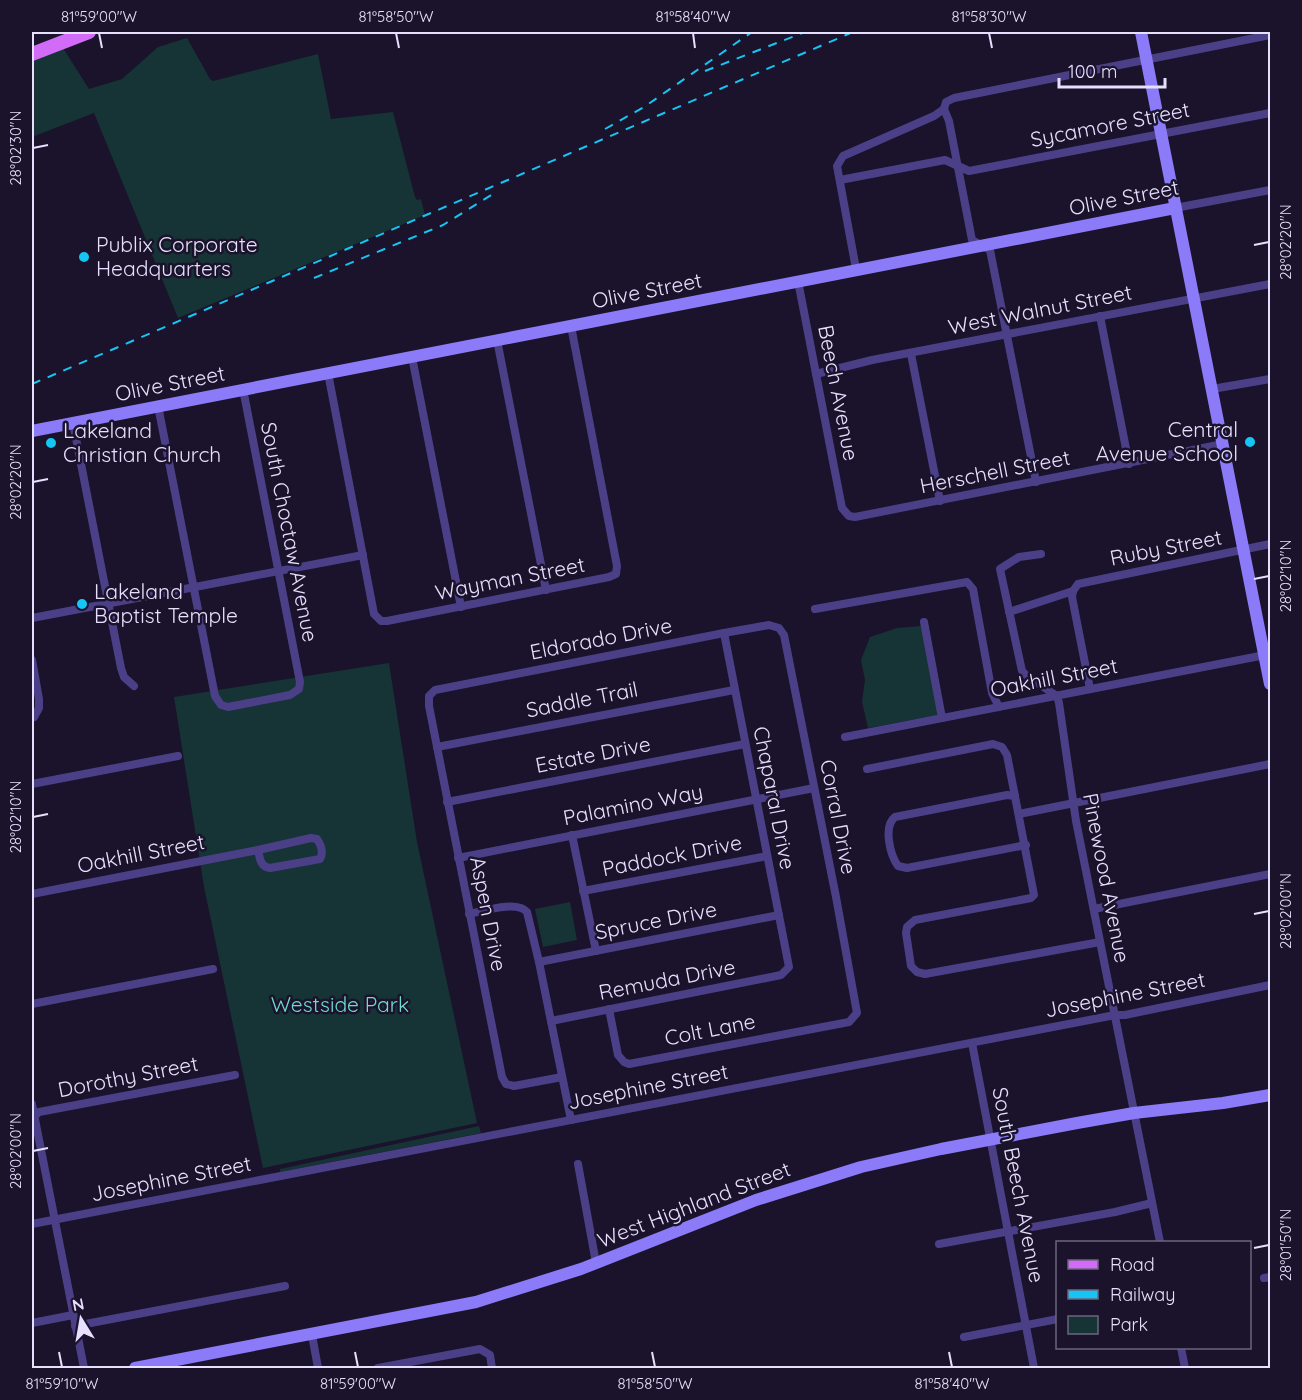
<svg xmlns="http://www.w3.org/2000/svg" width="1302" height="1400" viewBox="0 0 1302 1400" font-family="Quicksand,sans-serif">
	<rect width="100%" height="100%" fill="#1a132b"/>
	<g fill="#163335">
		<path d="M187 38 210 79 213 81 318 54 331 119 393 112 415 197 417 200 421 199 425 215 178 318 94 113 32 137V60L63 48 89 89 122 79 158 47Z"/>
		<path d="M921 626 938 715 868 728 862 702 865 680 861 660 870 637 897 628Z"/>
		<path d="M389 663 417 842 477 1123 263 1168 204 887 174 697Z"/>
		<path d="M570 902 577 940 543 947 535 909Z"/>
		<path d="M479 1126 481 1133 280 1172V1169Z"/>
	</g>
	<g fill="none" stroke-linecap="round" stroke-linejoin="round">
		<g stroke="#4b4088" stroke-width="8">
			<path d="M944 109 949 121 972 240 990 250 1036 482"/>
			<path d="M840 180 945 160 969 171 1270 113"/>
			<path d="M1175 208 1270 190"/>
			<path d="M856 269 837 166 843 156 934 116 944 109 946 102 954 98 1270 35"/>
			<path d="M798 281 842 508 849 516 855 517 1223 444"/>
			<path d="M1100 316 1129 464"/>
			<path d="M497 340 546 590"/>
			<path d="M911 354 940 501"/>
			<path d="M412 357 461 607"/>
			<path d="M328 373 374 614 381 621H387L609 577 616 574 617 566 571 326"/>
			<path d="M816 374 872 360 1270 284"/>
			<path d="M1212 389 1270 379"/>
			<path d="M158 406 215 696 221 705 228 707 290 695 299 689 300 682 243 389"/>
			<path d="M73 423 121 668 124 677 134 686"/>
			<path d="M1041 554 1019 557 1000 569 1022 671 1028 677 1057 696 1059 703 1076 821 1160 1242"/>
			<path d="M815 609 967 582 973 589 992 693 999 707"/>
			<path d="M1009 612 1073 591"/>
			<path d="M32 618 363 555"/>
			<path d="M924 622 942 718"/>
			<path d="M32 660 39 699V708L34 717"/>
			<path d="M1090 689 1072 597 1073 591 1078 584 1270 544"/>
			<path d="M845 737 1270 654"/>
			<path d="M437 747 734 690"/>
			<path d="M867 769 993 744 1002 747 1007 755 1034 895 1031 898 915 920 907 927 906 933 911 966 917 972 925 974 1100 942"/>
			<path d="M32 784 178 756"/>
			<path d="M1015 796 1007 795 895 817C883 826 890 855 898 866L907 868 1026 845"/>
			<path d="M447 802 745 744"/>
			<path d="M1019 814 1270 764"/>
			<path d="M572 835 596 951"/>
			<path d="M458 858 814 788"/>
			<path d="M583 891 767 856"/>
			<path d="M32 894 258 850 311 838 317 839C321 845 324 852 320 859L270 868C260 867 260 858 258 850"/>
			<path d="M1094 909 1270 874"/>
			<path d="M469 914C484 911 517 900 527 912L539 962 571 1120"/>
			<path d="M539 962 779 915"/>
			<path d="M32 1004 213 969"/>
			<path d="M551 1021 781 975 789 967 724 633"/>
			<path d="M972 1043 1034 1368"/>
			<path d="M562 1077 514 1086 506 1084 502 1077 429 706V696L435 690 724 633 769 625 779 628 784 635 836 897 857 1013 849 1022 629 1064 624 1062 618 1055 609 1009"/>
			<path d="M32 1104 84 1368"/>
			<path d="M32 1119 39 1112 235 1075"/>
			<path d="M578 1164 596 1263"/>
			<path d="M32 1224 1115 1015H1125L1270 985"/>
			<path d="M939 1244 1115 1212 1152 1203"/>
			<path d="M1264 1278 1270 1277"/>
			<path d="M32 1323 73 1315"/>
			<path d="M75 1326 285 1286"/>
			<path d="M312 1335 318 1368"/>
			<path d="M964 1337 1058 1319"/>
			<path d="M1181 1348 1185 1368"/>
			<path d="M378 1368 480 1349 490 1355 492 1368"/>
		</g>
		<g stroke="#8b7bf9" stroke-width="12">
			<path d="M1141 32 1270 684"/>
			<path d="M32 431 1175 208"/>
			<path d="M135 1368 476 1302 581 1269 756 1200 861 1167 941 1149 1077 1123 1134 1113 1223 1103 1270 1095"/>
		</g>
		<path stroke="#d26bf8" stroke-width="14" d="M32 54 89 32"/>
		<g stroke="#15c6f4" stroke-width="2" stroke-dasharray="9 8" stroke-linecap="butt">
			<path d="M705 71 805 32"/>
			<path d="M605 129 644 107 752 32"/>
			<path d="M314 278 443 225 493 194"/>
			<path d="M32 384 853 32"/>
		</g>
	</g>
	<path fill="none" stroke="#e6dffd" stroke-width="2" d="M99 33 102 48M396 33 399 48M693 33 695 48M989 33 992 48M33 148 48 145M1254 245 1269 242M33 482 48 479M1254 579 1269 576M33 817 48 814M1254 914 1269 911M33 1151 48 1148M1254 1248 1269 1245M59 1352 62 1367M355 1352 358 1367M652 1352 655 1367M949 1352 952 1367"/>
	<g fill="#15c6f4" stroke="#1a132b" stroke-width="2">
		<circle cx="84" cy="257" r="6"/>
		<circle cx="1250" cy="442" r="6"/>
		<circle cx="51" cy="443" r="6"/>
		<circle cx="82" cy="604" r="6"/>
	</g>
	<g text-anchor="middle" stroke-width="5" stroke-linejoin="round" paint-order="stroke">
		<g font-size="21" fill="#e6dffd" stroke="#1a132b">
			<text transform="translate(1110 125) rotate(-11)" y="7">Sycamore Street</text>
			<text transform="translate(1124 198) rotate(-11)" y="7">Olive Street</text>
			<text transform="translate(647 291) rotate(-11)" y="7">Olive Street</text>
			<text transform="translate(1040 310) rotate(-11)" y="7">West Walnut Street</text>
			<text transform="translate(170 384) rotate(-11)" y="7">Olive Street</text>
			<text transform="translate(838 393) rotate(79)" y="7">Beech Avenue</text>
			<text transform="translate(995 472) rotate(-11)" y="7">Herschell Street</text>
			<text transform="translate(289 532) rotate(79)" y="7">South Choctaw Avenue</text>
			<text transform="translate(1166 548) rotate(-11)" y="7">Ruby Street</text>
			<text transform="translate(510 579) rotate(-11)" y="7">Wayman Street</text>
			<text transform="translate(601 639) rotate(-11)" y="7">Eldorado Drive</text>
			<text transform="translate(1054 678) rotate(-11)" y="7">Oakhill Street</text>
			<text transform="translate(582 700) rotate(-11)" y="7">Saddle Trail</text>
			<text transform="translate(593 755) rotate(-11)" y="7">Estate Drive</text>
			<text transform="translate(774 798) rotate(79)" y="7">Chaparal Drive</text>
			<text transform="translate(633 805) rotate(-11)" y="7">Palamino Way</text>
			<text transform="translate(838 817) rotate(79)" y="7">Corral Drive</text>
			<text transform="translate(141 854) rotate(-11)" y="7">Oakhill Street</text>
			<text transform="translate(672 856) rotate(-11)" y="7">Paddock Drive</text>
			<text transform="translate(1106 878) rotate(79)" y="7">Pinewood Avenue</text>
			<text transform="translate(488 914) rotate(79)" y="7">Aspen Drive</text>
			<text transform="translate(656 921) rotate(-11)" y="7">Spruce Drive</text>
			<text transform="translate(667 980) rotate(-11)" y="7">Remuda Drive</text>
			<text transform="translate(1125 995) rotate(-11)" y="7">Josephine Street</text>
			<text transform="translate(710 1030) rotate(-11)" y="7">Colt Lane</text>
			<text transform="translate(128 1077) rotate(-11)" y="7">Dorothy Street</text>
			<text transform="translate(648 1087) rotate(-11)" y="7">Josephine Street</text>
			<text transform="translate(171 1179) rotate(-11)" y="7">Josephine Street</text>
			<text transform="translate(1018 1185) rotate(79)" y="7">South Beech Avenue</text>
			<text transform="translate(694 1205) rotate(-21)" y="7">West Highland Street</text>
		</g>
		<g font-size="21" fill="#e6dffd" stroke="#1a132b" text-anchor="start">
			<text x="96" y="252">Publix Corporate<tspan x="96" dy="24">Headquarters</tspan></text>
			<text x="1238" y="437" text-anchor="end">Central<tspan x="1238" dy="24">Avenue School</tspan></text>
			<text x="63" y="438">Lakeland<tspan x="63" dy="24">Christian Church</tspan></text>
			<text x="94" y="599">Lakeland<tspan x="94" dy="24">Baptist Temple</tspan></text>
		</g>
		<g font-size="21" fill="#6cdccc" stroke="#1a132b">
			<text x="340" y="1012">Westside Park</text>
		</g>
	</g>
	<rect width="1302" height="1400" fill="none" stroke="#1a132b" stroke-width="66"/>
	<rect x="1056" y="1241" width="195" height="108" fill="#1a132b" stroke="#6c657f" stroke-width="1.5"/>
	<rect x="1068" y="1260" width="30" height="9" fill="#d26bf8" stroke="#6c657f" stroke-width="1.5"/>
	<text x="1110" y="1271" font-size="18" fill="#e6dffd">Road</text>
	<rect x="1068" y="1290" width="30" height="9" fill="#15c6f4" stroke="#6c657f" stroke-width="1.5"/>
	<text x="1110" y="1301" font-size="18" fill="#e6dffd">Railway</text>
	<rect x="1068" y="1316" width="30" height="18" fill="#163335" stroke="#6c657f" stroke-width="1.5"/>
	<text x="1110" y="1331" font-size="18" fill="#e6dffd">Park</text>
	<g transform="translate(81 1319) rotate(349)" stroke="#1a132b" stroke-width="4.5" paint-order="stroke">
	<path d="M0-4.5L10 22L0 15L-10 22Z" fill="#e6dffd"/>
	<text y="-9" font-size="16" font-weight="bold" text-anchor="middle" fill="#e6dffd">N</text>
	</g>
	<path d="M1059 78v9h106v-9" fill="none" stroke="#e6dffd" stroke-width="3"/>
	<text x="1068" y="78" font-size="18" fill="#e6dffd" stroke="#1a132b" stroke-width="4.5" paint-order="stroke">100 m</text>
	<rect x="33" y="33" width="1236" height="1334" fill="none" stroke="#e6dffd" stroke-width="2"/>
	<g font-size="15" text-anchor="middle" fill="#e6dffd">
		<text x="99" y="22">81°59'00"W</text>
		<text x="396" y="22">81°58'50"W</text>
		<text x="693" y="22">81°58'40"W</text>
		<text x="989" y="22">81°58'30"W</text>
		<text transform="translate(16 148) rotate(-90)" y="5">28°02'30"N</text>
		<text transform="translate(1286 242) rotate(-90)" y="5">28°02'20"N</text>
		<text transform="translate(16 482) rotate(-90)" y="5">28°02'20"N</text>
		<text transform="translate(1286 576) rotate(-90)" y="5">28°02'10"N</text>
		<text transform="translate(16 817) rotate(-90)" y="5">28°02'10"N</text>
		<text transform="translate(1286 911) rotate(-90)" y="5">28°02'00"N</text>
		<text transform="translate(16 1151) rotate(-90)" y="5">28°02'00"N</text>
		<text transform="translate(1286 1245) rotate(-90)" y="5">28°01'50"N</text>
		<text x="62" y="1389">81°59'10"W</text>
		<text x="358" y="1389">81°59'00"W</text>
		<text x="655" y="1389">81°58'50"W</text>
		<text x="952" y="1389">81°58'40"W</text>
	</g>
</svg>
